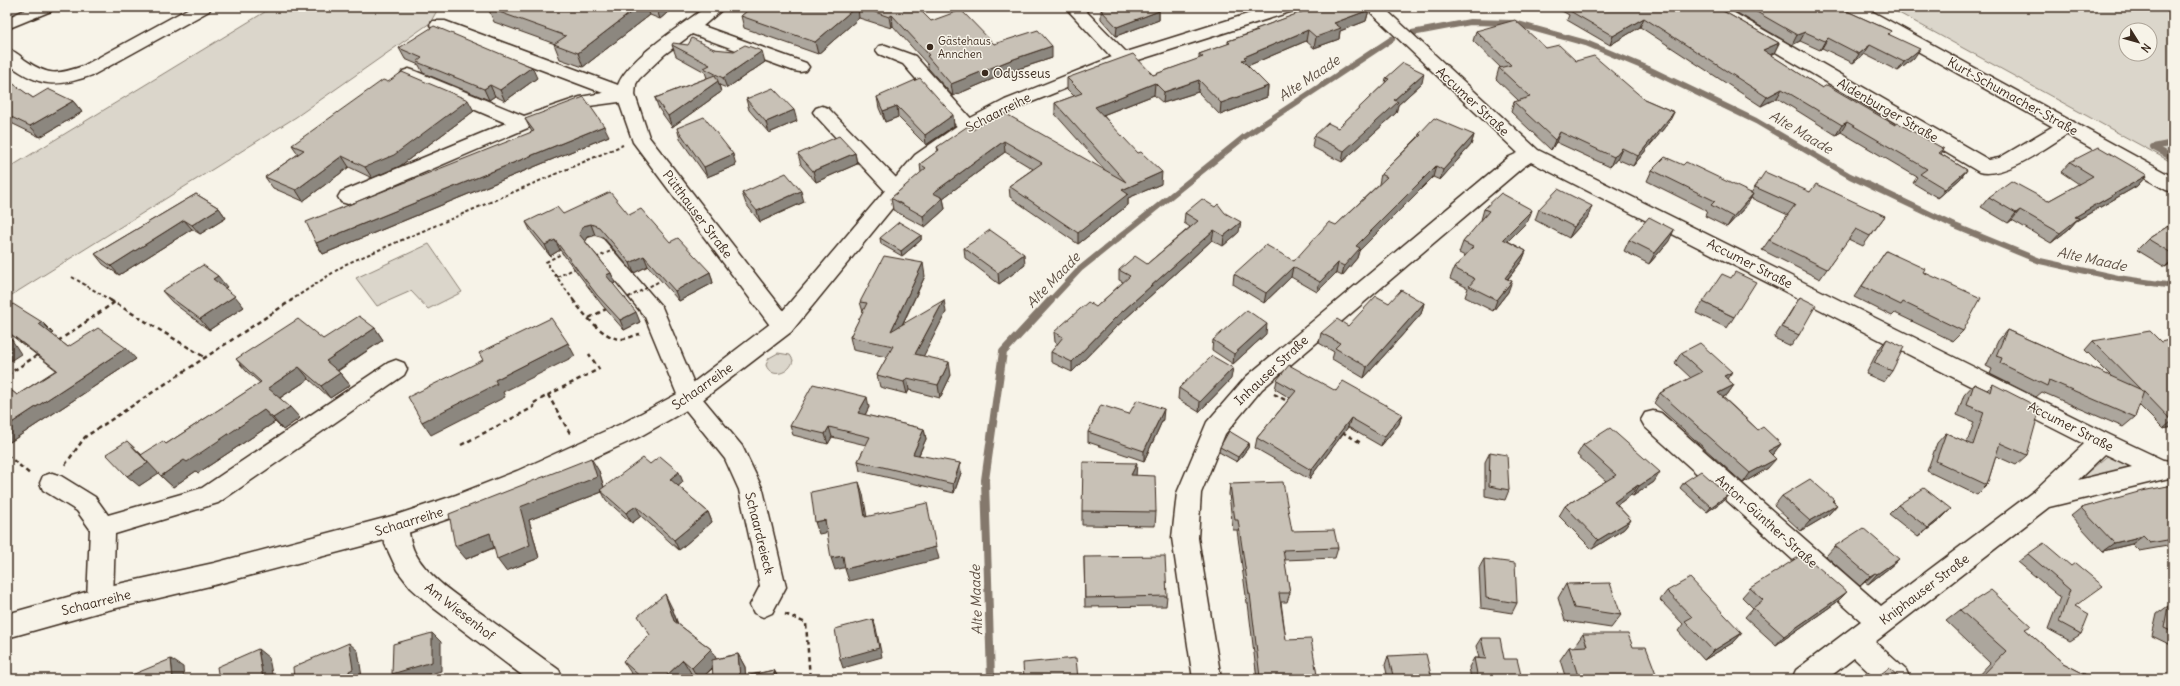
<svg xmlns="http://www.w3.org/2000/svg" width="2180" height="686" viewBox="0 0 2180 686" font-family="Delius,sans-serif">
	<rect width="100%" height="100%" fill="#f7f3e8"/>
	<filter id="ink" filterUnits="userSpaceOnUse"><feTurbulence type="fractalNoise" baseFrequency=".025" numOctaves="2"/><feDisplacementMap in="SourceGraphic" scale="8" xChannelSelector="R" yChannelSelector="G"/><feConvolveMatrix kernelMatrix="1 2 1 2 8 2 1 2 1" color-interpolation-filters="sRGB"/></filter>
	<g filter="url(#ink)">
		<g fill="#dbd6cb" stroke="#8b8074" fill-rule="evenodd">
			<path d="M273 7H439L430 23 296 117 7 298V169Z"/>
			<path d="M1888 7H2173V163ZM2126 30H2150V54H2126Z"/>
			<path d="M429 244 462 292 428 309 411 291 377 306 356 278Z"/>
			<path d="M778 353 790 355 793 360C791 373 771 380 766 365L769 358Z"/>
			<path d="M2111 453 2132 466 2127 469 2091 480 2083 476Z"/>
		</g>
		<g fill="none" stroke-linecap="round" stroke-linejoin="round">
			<g stroke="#84786c" stroke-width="6">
				<path d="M1412 33 1470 22 1514 23 1586 43 1644 67 1756 121 1850 176 1955 226 2040 261 2118 278 2173 286"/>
				<path d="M2173 143 2153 147 2173 158"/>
				<path d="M1050 301 1080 269 1244 137 1392 39"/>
			</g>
			<path stroke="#84786c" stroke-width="8" d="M991 679 985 480 1003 352 1051 300"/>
			<g stroke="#3b2a1e" stroke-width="3">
				<g id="minor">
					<path d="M31 7H53L51 11 7 29V18Z"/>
					<path d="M191 7H211L209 11 95 74C57 88 40 88 7 63V49C15 51 19 55 25 60 48 76 57 75 83 66Z"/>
					<path d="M706 7H725L703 26 806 63 809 67 806 71 800 72 794 71 692 34 665 54 639 79 636 84 635 95 649 137 791 320 794 326 791 332 783 334 775 332 633 142 619 102 589 106 530 127 355 202 348 204 341 202 338 197 341 192 506 123 403 79 400 75 403 71 409 69 415 71 524 116 580 97 603 93 433 29 430 25 433 21H445L618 85C628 58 682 25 706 7Z"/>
					<path d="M1065 7H1082L1129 55 1132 59 1129 63 1123 64 1117 63Z"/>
					<path d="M1365 7H1383L1538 150 2110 435 2163 460 2173 461V477L2049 507 1875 642 1906 670 1910 679H1876L1854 658 1827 679H1792L1796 670 1861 621 1645 427 1641 420 1645 413 1653 411 1661 413 1881 606 2034 491 2084 444 1531 162 1523 167 1262 389 1225 434 1201 493 1198 538 1221 679H1193L1172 538 1177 493 1207 422 1246 377 1509 157 1518 153ZM2105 454 2132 467 2078 480Z"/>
					<path d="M1704 7H1724L1989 160 1999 158 2060 122 2067 120 2074 122 2076 126 2074 130C2050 144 2007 179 1979 172L1706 11Z"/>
					<path d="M885 45 915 56 975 123 977 127 975 131 968 133 961 131 903 64 879 54 876 50 879 46Z"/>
					<path d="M822 106 828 108 902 184 905 189 902 194 895 196 888 194 816 116 813 112 816 108Z"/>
					<path d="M595 236 602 238 662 307 698 393 742 446 763 490 786 587 772 613 763 617 754 613 750 605 760 586 739 490 725 459 681 404 645 317 585 243 588 238Z"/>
					<path d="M396 360 404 363 407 369 404 375 218 503 115 534 113 600 109 608 100 612 91 608 87 600 90 529 77 511 43 490 40 483 43 476 52 473 61 476 95 497 108 515 202 488 388 363Z"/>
					<path d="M396 515 405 518C410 530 409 542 415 553 429 579 459 597 482 614 508 633 533 651 559 670L563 679H527L431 606 411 588 397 570 385 544 384 526 387 518Z"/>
				</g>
			</g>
			<g stroke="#3b2a1e" stroke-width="3">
				<g id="major">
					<path d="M1270 7H1295L1293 11 1129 63 1017 108 975 131 929 163 791 332 697 404 639 437 535 485 471 511 396 537 214 585 100 612 7 638V614L100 588 214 563 396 515 456 495 517 471 623 423 681 392 775 320 915 155 961 123 1005 100 1117 55Z"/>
					<path d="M1844 7H1864L2173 177V192L2166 190 1846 11Z"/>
				</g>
			</g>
			<g stroke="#3b2a1e" stroke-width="2" stroke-dasharray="3.5 2.5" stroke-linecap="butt">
				<path d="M565 252 546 262 574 301"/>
				<path d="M72 277 112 301"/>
				<path d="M290 301 346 264 623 145"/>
			</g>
			<g stroke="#3b2a1e" stroke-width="2.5" stroke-dasharray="4.5 3.5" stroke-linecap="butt">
				<path d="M110 300 206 358"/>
				<path d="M573 300C583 313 604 340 622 339 628 339 634 335 640 334"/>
				<path d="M58 341 115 302"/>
				<path d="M7 375 39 354"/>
				<path d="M1274 394 1289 402"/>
				<path d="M548 395 599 369 589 354"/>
				<path d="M1342 432 1361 443"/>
				<path d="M461 445 534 407 532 404 548 395 571 435"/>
				<path d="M7 455 31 475"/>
				<path d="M65 465 85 437 292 300"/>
				<path d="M785 614 806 623 810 679"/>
			</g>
			<use href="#minor" fill="#f7f3e8" fill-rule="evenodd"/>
			<use href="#major" fill="#f7f3e8" fill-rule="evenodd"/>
			<g stroke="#3b2a1e" stroke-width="2" stroke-dasharray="3.5 2.5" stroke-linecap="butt">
				<path d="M596 258 617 248"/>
				<path d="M557 277 576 268"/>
				<path d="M623 300 660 281"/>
			</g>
			<path stroke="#3b2a1e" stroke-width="2.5" stroke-dasharray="4.5 3.5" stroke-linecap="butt" d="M589 318 608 308"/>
		</g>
		<g fill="#aca69d" stroke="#3b2a1e">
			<path d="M490 7H674L660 19 650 15 583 67 560 59 554 44H555L494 22 488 8Z"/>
			<path d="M752 7H917L931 21 994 44 1052 58 1009 72 953 96 928 68V65L893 26 891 28 859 18 818 54 744 28 741 16Z"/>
			<path d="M1311 7H1365L1369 10 1366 21 1340 31 1339 39 1314 48 1306 41 1247 66 1268 86 1267 97 1220 115 1198 92 1163 103 1154 95 1103 115 1161 184 1128 198V205L1078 244 1010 197 1009 186 1033 169 1005 152 943 198 945 209 925 227 893 210 891 198 921 173 920 164 938 151 937 147 973 130 1105 170 1055 114V103L1074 96 1067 89V78L1153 75 1199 59V54L1228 44V41L1256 31V29L1311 9Z"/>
			<path d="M1555 7H1716L1779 43 1774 53 1770 55 1822 88 1895 125 1944 149 1941 154 1967 170 1960 179 1938 198 1913 183 1917 177 1841 132 1836 135 1777 98 1761 106 1640 27 1610 45 1567 20 1569 15Z"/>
			<path d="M1727 7H1838L1891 31 1889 34 1914 58 1898 71 1864 54 1853 63 1822 48 1820 50 1800 41 1792 45Z"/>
			<path d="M1101 10 1159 11V20L1116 36 1101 19Z"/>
			<path d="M1476 31 1546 48 1576 61 1644 99 1674 112 1669 122 1633 166 1617 159 1610 167 1556 142 1551 150 1511 112 1514 102 1519 101 1496 79 1499 68H1501L1473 41Z"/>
			<path d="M672 45 714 49 765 62 727 88 719 85 721 92 672 127 659 109 655 98 707 78 705 72 676 56Z"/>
			<path d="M399 48 537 78 505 101 495 96 489 100 423 73 419 65 405 59Z"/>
			<path d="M1386 78 1422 83 1398 105 1396 113 1342 162 1312 147 1314 136 1338 128 1385 83Z"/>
			<path d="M7 81 33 98 73 101 82 112 40 137 7 121Z"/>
			<path d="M877 97 954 126 926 145 898 117 885 122 879 108Z"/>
			<path d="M746 99 797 121 769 133 749 110Z"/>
			<path d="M474 111 400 166 372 178 349 167 303 201 273 188 265 177 298 154 292 145Z"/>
			<path d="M525 119 609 136 323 254 316 243 532 132Z"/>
			<path d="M677 128 736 165 707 177 680 139Z"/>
			<path d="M1419 134 1474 135 1471 145 1440 180 1433 177 1359 251 1357 258 1342 276 1336 273 1317 292 1291 277 1264 303 1233 284 1234 274 1294 261 1336 225 1379 184 1381 174 1418 137Z"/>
			<path d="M855 153 857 164 816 182 801 165 798 154Z"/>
			<path d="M2070 162 2147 175 2137 186 2076 221 2069 229 2051 243 2012 220 2008 223 1981 207 1989 197 2048 201 2079 184 2061 172Z"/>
			<path d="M1652 170 1751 193 1755 187 1810 192 1885 216 1863 246 1848 239 1820 279 1762 250 1769 240 1788 215 1751 198 1747 205 1727 227 1705 216 1707 211 1647 181Z"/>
			<path d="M742 193 804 202 760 222 746 204Z"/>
			<path d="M196 194 219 208 226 218 200 234 192 229 119 275 103 264 95 254Z"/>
			<path d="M1484 209 1528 221 1508 241 1526 251 1522 261 1508 279V292L1493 311 1465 297 1468 288 1450 279 1454 268 1465 256 1459 253 1463 242 1482 220H1481Z"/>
			<path d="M1539 209 1588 217 1569 238 1535 220Z"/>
			<path d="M1185 213 1239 232 1223 246 1212 240 1115 328 1072 372 1051 362V352L1058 344 1055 342 1054 332 1096 307 1123 282 1119 280V270L1147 264 1190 227 1184 223Z"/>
			<path d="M563 214 670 242 710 272 713 283 679 301 648 266 634 273 603 237 595 235 588 237 585 241 611 273 615 283 613 284 640 322 624 330 602 305 560 250 550 256 531 232 526 222Z"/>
			<path d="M2173 223V262L2165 267 2137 250 2148 239Z"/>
			<path d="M921 235V240L902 256 881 244 880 238Z"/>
			<path d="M1629 240 1669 241 1649 264 1624 251Z"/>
			<path d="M964 248 1025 265 999 284 965 258Z"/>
			<path d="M1886 251 1923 272 1963 331 1953 341 1895 313 1892 316 1854 297Z"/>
			<path d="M925 276 903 324 946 312 923 356 951 375 940 398 909 390 907 394 880 387 877 375 887 357 853 350 850 337 863 312 860 302Z"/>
			<path d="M227 287 225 288 244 307 209 330 172 302 162 291Z"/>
			<path d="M1800 297 1799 335 1791 346 1774 338Z"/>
			<path d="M1703 302 1734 317 1727 328 1696 313Z"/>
			<path d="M1389 303H1424L1421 314 1364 378 1332 359 1334 352 1319 343 1321 333 1348 326Z"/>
			<path d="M7 308 53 333 51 334 68 347 136 359 10 442 7 439V387L17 395 56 370 7 332Z"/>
			<path d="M375 328 383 340 338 371 340 373 350 385 330 398 309 379 280 398 300 418 283 430 275 422 198 473 196 471 173 487 158 473 139 486 127 441 142 455 166 444 260 383 246 371 236 359 323 339Z"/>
			<path d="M2007 330 2112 377 2085 350 2093 341 2161 342 2173 427 2163 429 2139 405 2135 417 2123 427 2042 392 2036 397 1990 374 1992 369 1986 366 1998 341Z"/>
			<path d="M1266 334 1233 364 1212 350 1213 340Z"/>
			<path d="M1887 339 1892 371 1884 382 1866 374 1878 350Z"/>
			<path d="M1681 353 1727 379 1734 385 1727 395 1723 397 1758 430 1781 444 1773 454 1772 455 1768 468 1743 483 1654 403 1660 393 1691 378 1675 363Z"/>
			<path d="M1231 379 1199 412 1178 399 1179 388Z"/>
			<path d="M1277 380 1336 391 1402 414 1399 424 1381 446 1348 427 1309 479 1255 448 1257 438 1290 398 1275 389Z"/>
			<path d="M1974 384 1987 390 1993 384 2027 455 2016 465 1996 456 1987 485 1977 495 1927 471 1937 443 1946 433 1967 443 1974 422 1957 415 1964 395Z"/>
			<path d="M869 407 865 415 924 429 926 439 919 455 961 473 954 493 860 471 858 461 866 445 832 437 828 444 793 435 790 426Z"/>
			<path d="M1129 414 1163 419 1144 461 1088 442V432Z"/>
			<path d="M1249 443 1248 448 1237 462 1219 452 1220 447Z"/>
			<path d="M1583 445 1654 482 1633 496 1631 495 1617 505 1631 520 1624 529 1592 549 1559 516 1565 506 1606 481 1577 455Z"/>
			<path d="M1490 452 1509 490 1505 500 1485 496V462Z"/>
			<path d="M650 464 683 482 678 486 708 512 712 522 679 550 641 516 632 523 606 500 602 492 529 520 539 558 506 571 494 548 466 559 599 471 604 487Z"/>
			<path d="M1136 475 1156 512 1155 526 1082 525V511Z"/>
			<path d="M1684 482 1728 495 1724 500 1707 512 1680 488Z"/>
			<path d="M1230 484 1292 531 1338 548 1335 558 1284 560 1290 593 1287 602H1281L1286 640 1317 675 1316 679H1257L1248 603H1247L1237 530H1233L1229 494Z"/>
			<path d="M2173 485V545L2139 551 2132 544 2103 551 2071 516 2081 508Z"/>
			<path d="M1782 496 1834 500 1833 501 1837 505 1828 515 1801 531 1774 506Z"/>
			<path d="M1898 505 1941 519 1918 537 1889 514Z"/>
			<path d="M1835 546 1899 559 1889 568 1868 584 1865 582 1860 586 1826 556Z"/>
			<path d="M2028 554 2071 566 2075 606 2081 634 2070 641 2048 629 2060 597 2018 562Z"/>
			<path d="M1084 557 1167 596 1166 606 1085 607Z"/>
			<path d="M1484 559 1517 603 1512 613 1481 608 1479 568Z"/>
			<path d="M1566 584 1621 615 1611 628 1565 621 1558 598Z"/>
			<path d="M1750 588 1837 602 1776 645 1745 617 1753 608 1742 597Z"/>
			<path d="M1667 591 1742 633 1734 642 1704 660 1678 631 1683 624 1660 600Z"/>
			<path d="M2168 606 2173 608V646L2152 636 2157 614Z"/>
			<path d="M672 608 678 624 711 649 716 659 738 654 745 667V676L774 670 779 679H713V668L701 679H697L691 673 684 679H638L631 673 623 661 650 635Z"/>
			<path d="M1960 610 2026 630 2063 663 2094 679H1975L1990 663 1946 621Z"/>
			<path d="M1583 634 1658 679H1566L1560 660 1569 647H1574Z"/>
			<path d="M1481 638 1504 659 1522 679H1471L1469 667 1474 658H1479L1476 646Z"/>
			<path d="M1388 656 1432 679H1388L1385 665Z"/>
			<path d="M2173 675V679H2168Z"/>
		</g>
		<g fill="#8c877f" stroke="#3b2a1e">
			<path d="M638 7H647L650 15 583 67 578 53Z"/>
			<path d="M656 7H674L660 19Z"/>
			<path d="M856 7H858L859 18 818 54 815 42Z"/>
			<path d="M1369 10 1366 21 1340 31 1339 39 1314 48 1316 37 1334 23Z"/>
			<path d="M1159 11V20L1116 36 1117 27Z"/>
			<path d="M892 15 893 26 891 28 889 17Z"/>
			<path d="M1644 18 1640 27 1610 45 1613 36Z"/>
			<path d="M1308 30 1306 41 1245 67 1242 60 1244 57Z"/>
			<path d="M1805 32 1800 41 1792 45 1797 35Z"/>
			<path d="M1828 38 1822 48 1820 50 1825 41Z"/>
			<path d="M1779 43 1774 53 1758 60 1763 50Z"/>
			<path d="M1870 45 1864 54 1853 63 1859 54Z"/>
			<path d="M1052 46V58L1009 72 953 96 951 84 1008 61Z"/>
			<path d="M1920 49 1914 58 1898 71 1904 62Z"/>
			<path d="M762 51 765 62 727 88 723 78Z"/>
			<path d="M532 67 537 78 505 101 500 90Z"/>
			<path d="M1424 73 1422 83 1398 105 1396 113 1342 162 1344 151 1394 100Z"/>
			<path d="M1199 80 1198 92 1163 103 1164 92Z"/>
			<path d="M718 81 721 92 672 127 668 116Z"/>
			<path d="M1155 83 1154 95 1095 118V107Z"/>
			<path d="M490 85 495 96 489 100 484 89Z"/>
			<path d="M1268 86 1267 97 1220 115 1221 103Z"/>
			<path d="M1782 89 1777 98 1761 106 1767 97Z"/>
			<path d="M468 100 474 111 400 166 372 178 365 167Z"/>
			<path d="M73 101 82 112 40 137 30 126Z"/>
			<path d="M897 106 898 117 885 122 883 111Z"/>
			<path d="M794 110 797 121 769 133 766 122Z"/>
			<path d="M1674 112 1669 122 1633 166 1638 156Z"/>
			<path d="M953 115 954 126 926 145 925 135Z"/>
			<path d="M1847 122 1841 132 1836 135 1842 125Z"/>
			<path d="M604 126 609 136 323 254 316 243Z"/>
			<path d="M1560 132 1556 142 1551 150 1555 140Z"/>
			<path d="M1474 135 1471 145 1440 180 1443 170Z"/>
			<path d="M1004 141 1005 152 935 204 933 193Z"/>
			<path d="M1622 148 1617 159 1610 167 1614 157Z"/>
			<path d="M855 153 857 164 816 182 813 171Z"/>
			<path d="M733 154 736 165 707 177 704 167Z"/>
			<path d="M342 156 349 167 303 201 296 190Z"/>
			<path d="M1436 166 1433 177 1359 251 1357 258 1342 276 1344 266 1356 246Z"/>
			<path d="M1967 170 1960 179 1938 198 1945 189Z"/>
			<path d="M1162 172 1161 184 1128 198V205L1078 244V233L1122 190Z"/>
			<path d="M2147 175 2137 186 2076 221 2069 229 2051 243 2075 217Z"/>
			<path d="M801 191 804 202 760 222 757 211Z"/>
			<path d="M1753 194 1747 205 1727 227 1733 217Z"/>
			<path d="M943 198 945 209 925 227 923 216Z"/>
			<path d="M1592 206 1588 217 1569 238 1574 227Z"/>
			<path d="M219 208 226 218 200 234 192 225Z"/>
			<path d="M1532 210 1528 221 1499 250 1503 239Z"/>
			<path d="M2020 210 2012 220 2008 223 2016 213Z"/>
			<path d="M184 220 192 229 119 275 111 266Z"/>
			<path d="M1241 222 1239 232 1223 246 1224 236Z"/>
			<path d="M591 224 595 235 588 237 584 244 579 234 583 226Z"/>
			<path d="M1214 230 1212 240 1115 328 1072 372V362L1115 318Z"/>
			<path d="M1674 230 1669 241 1649 264 1655 253Z"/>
			<path d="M921 235V240L902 256 901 251Z"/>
			<path d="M555 240 560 250 550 256 545 245Z"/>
			<path d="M1526 251 1522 261 1500 288 1505 278Z"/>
			<path d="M1024 254 1025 265 999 284 998 273Z"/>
			<path d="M644 256 648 266 634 273 630 263Z"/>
			<path d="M2173 259V262L2165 267Z"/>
			<path d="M923 263 925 276 893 344 891 331Z"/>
			<path d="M1338 263 1336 273 1317 292 1320 282Z"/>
			<path d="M1293 267 1291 277 1264 303 1266 293Z"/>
			<path d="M710 272 713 283 679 301 675 291Z"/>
			<path d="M611 273 615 283 611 285 606 275Z"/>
			<path d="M218 276 227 287 222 290 213 279Z"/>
			<path d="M1512 281 1508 292 1493 311 1497 300Z"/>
			<path d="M235 296 244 307 209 330 200 319Z"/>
			<path d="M944 300 946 312 918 367 915 354Z"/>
			<path d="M1424 303 1421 314 1364 378 1367 367Z"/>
			<path d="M636 312 640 322 624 330 620 320Z"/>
			<path d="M42 322 53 333 50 335 39 324Z"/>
			<path d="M1267 324 1266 334 1233 364 1234 354Z"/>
			<path d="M375 328 383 340 335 372 326 361Z"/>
			<path d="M7 335 12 340 21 354 7 363Z"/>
			<path d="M568 343 575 356 503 392 505 397 431 435 422 422 495 380Z"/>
			<path d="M126 348 136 359 10 442 7 439V426Z"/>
			<path d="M949 362 951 375 940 398 938 385Z"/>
			<path d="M299 367 309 379 278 399 268 388Z"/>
			<path d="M1233 368 1231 379 1199 412 1200 402Z"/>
			<path d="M1732 372 1725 382 1724 376Z"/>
			<path d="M340 373 350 385 330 398 321 386Z"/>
			<path d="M907 378 909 390 907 394 904 382Z"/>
			<path d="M1734 385 1727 395 1712 403 1718 393Z"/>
			<path d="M867 397 869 407 861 423 858 413Z"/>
			<path d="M290 407 300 418 283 430 273 418Z"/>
			<path d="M1164 409 1163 419 1144 461V451Z"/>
			<path d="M264 410 275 422 198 473 196 471 173 487 161 476 184 460Z"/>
			<path d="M1402 414 1399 424 1381 446 1384 437Z"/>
			<path d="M1351 418 1348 427 1309 479 1311 470Z"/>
			<path d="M2172 421H2173V427L2163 429Z"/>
			<path d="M829 427 832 437 828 444 825 434Z"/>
			<path d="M924 429 926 439 915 463 913 454Z"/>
			<path d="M127 441 159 473 139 486 127 476Z"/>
			<path d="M1249 443 1248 448 1237 462 1238 457Z"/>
			<path d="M1781 444 1773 454 1760 461 1768 451Z"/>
			<path d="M591 458 599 471 605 491 600 490 602 492 529 520 539 558 506 571 497 559 520 507Z"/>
			<path d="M1776 459 1768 468 1743 483 1750 473Z"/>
			<path d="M960 463 961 473 954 493 953 484Z"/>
			<path d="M1137 463 1136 477 1131 475Z"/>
			<path d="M679 472 683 482 675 489 670 479Z"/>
			<path d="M1660 472 1654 482 1633 496 1639 486Z"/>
			<path d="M859 482 863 494 869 529 865 517Z"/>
			<path d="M1638 485 1631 495 1607 512 1614 502Z"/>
			<path d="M1728 495 1724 500 1707 512 1711 507Z"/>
			<path d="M1837 505 1828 515 1801 531 1810 521Z"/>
			<path d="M636 506 641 516 632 523 626 513Z"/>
			<path d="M1951 509 1941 519 1918 537 1928 528Z"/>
			<path d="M708 512 712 522 679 550 674 540Z"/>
			<path d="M825 520 829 532 819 534 815 522Z"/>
			<path d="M1631 520 1624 529 1592 549 1598 540Z"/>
			<path d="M490 533 500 545 466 559 455 546Z"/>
			<path d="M2143 536 2132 544 2103 551 2114 543Z"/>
			<path d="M936 547 939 559 849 581 845 569Z"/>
			<path d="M843 556 847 567 835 570 831 558Z"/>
			<path d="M1899 559 1889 568 1868 584 1877 574Z"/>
			<path d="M1875 573 1865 582 1860 586 1870 576Z"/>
			<path d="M1847 592 1837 602 1776 645 1784 636Z"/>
			<path d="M665 594 672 608 681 634 674 621Z"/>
			<path d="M873 619 876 628 882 657 843 668 840 659Z"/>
			<path d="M432 633 441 642V671L414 679H397L392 674Z"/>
			<path d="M1742 633 1734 642 1704 660 1713 651Z"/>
			<path d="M349 643 358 651 362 677 358 679H349Z"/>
			<path d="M258 649 269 658 273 679H263Z"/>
			<path d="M711 649 718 662 701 679H698L692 668Z"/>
			<path d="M738 654 745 667 746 679 740 678Z"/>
			<path d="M171 659 183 667 184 679H173Z"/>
			<path d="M683 660 691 673 684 679H663Z"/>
			<path d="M774 670 779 679H775Z"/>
		</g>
		<g fill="#c8c1b6" stroke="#3b2a1e">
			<path d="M490 7H638L578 53 554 44 566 36 488 8Z"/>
			<path d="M752 7H856L815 42 741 16Z"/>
			<path d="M861 7H917L931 21 961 10 994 44 1038 30 1052 46 1008 61 951 84 927 56 929 55 892 15 889 17Z"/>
			<path d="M1113 7H1155L1159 11 1117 27 1101 10Z"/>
			<path d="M1315 7H1365L1369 10 1334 23 1341 28 1316 37 1308 30 1244 57 1246 59 1242 60 1268 86 1221 103 1199 80 1164 92 1155 83 1095 107 1138 153 1141 152 1162 172 1122 190 1128 194 1078 233 1009 186 1042 163 1004 141 933 193 943 198 923 216 891 198 926 168 920 164 939 150 937 147 968 126 973 130 1001 111 1126 182 1055 103 1082 93 1067 78 1133 54 1153 75 1203 57 1199 54 1230 43 1228 41 1258 31 1256 29Z"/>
			<path d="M1575 7H1716L1779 43 1763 50 1822 88 1827 85 1895 125 1898 123 1944 149 1939 153 1967 170 1945 189 1920 174 1927 169 1847 122 1842 125 1782 89 1767 97 1644 18 1613 36 1570 11 1576 8Z"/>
			<path d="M1748 7H1838L1891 31 1888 34 1920 49 1904 62 1870 45 1859 54 1828 38 1825 41 1805 32 1797 35Z"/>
			<path d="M1515 20 1546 48 1559 45 1576 61 1594 56 1644 99 1674 112 1638 156 1622 148 1614 157 1560 132 1555 140 1514 102 1530 97 1499 68 1511 65 1476 31Z"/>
			<path d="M434 26 532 67 500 90 490 85 484 89 417 62 422 58 399 48Z"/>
			<path d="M692 38 714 49 734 51 745 45 762 51 723 78 704 68 710 65 672 45 673 43 688 45Z"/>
			<path d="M1403 63 1424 73 1394 100 1398 102 1344 151 1314 136 1328 123 1338 128 1389 79 1386 78Z"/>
			<path d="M402 72 468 100 394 155 365 167 342 156 296 190 265 177 304 150 292 145 383 80 388 82Z"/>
			<path d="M715 75 718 81 668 116 655 98Z"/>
			<path d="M920 78 953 115 925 135 897 106 883 111 877 97Z"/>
			<path d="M8 80 33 98 48 89 73 101 30 126 7 115V81Z"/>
			<path d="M773 88 794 110 766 122 746 99Z"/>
			<path d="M584 97 604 126 316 243 306 222 534 131 525 119Z"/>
			<path d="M704 117 733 154 704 167 677 128Z"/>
			<path d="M1434 118 1474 135 1443 170 1436 166 1356 246 1360 248 1344 266 1338 263 1320 282 1293 267 1266 293 1234 274 1266 245 1294 261 1329 222 1336 225 1387 177 1381 174 1421 135 1419 134Z"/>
			<path d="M839 136 855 153 813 171 798 154Z"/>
			<path d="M2099 147 2147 175 2075 217 2079 218 2060 233 2020 210 2016 213 1989 197 2011 181 2048 201 2093 176 2070 162Z"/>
			<path d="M1665 157 1683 165 1686 162 1753 194 1733 217 1711 205 1715 201 1652 170Z"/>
			<path d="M1765 172 1810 192 1816 184 1885 216 1870 236 1856 229 1827 269 1769 240 1795 205 1755 187Z"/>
			<path d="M786 173 801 191 757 211 742 193Z"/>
			<path d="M1558 189 1592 206 1574 227 1539 209Z"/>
			<path d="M610 192 629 215 641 209 670 242 678 238 710 272 675 291 644 256 630 263 599 227 591 224 583 226 579 234 611 273 606 275 636 312 620 320 597 295 555 240 545 245 526 222 557 207 563 214Z"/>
			<path d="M1501 193 1532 210 1503 239 1526 251 1505 278 1512 281 1497 300 1469 286 1475 279 1454 268 1473 247 1463 242 1489 211 1484 209Z"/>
			<path d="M196 194 219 208 192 225 184 220 111 266 95 254Z"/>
			<path d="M1202 199 1215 207 1218 204 1225 213 1241 222 1224 236 1214 230 1115 318 1072 362 1051 352 1063 337 1054 332 1088 302 1096 307 1130 276 1119 270 1135 256 1147 264 1198 221 1185 213Z"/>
			<path d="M1649 217 1674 230 1655 253 1629 240Z"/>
			<path d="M899 222 921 235 901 251 880 238Z"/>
			<path d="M2173 223V254L2148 239Z"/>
			<path d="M990 230 1024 254 998 273 964 248Z"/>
			<path d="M1886 251 1925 269 1923 272 1981 298 1963 331 1903 302 1901 305 1862 286Z"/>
			<path d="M884 256 923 263 891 331 944 300 915 354 949 362 938 385 907 378 904 382 877 375 893 346 850 337 867 303 860 302Z"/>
			<path d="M203 265 218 276 213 279 235 296 200 319 162 291Z"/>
			<path d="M1735 272 1756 282 1734 317 1703 302 1722 274 1731 278Z"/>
			<path d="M1401 290 1424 303 1367 367 1335 348 1340 343 1321 333 1337 319 1348 326 1376 296 1389 303Z"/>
			<path d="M1800 297 1816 305 1799 335 1782 327Z"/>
			<path d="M13 304 42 322 39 324 68 347 98 328 126 348 7 426V387L17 395 57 370 7 331V308Z"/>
			<path d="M1247 310 1267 324 1234 354 1213 340Z"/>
			<path d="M359 316 375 328 326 361 340 373 321 386 299 367 268 388 290 407 273 418 264 410 187 462 184 460 161 476 141 455 163 441 166 444 261 382 236 359 298 319 323 339Z"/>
			<path d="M551 318 568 343 495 380 497 384 422 422 408 397 483 360 479 353Z"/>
			<path d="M2007 330 2144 391 2135 417 2049 380 2047 386 2000 363 2002 358 1996 356Z"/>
			<path d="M2150 331 2161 342 2173 339V421H2172L2144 392V391H2142L2093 341Z"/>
			<path d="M7 339 10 343 7 345Z"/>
			<path d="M1887 339 1904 347 1892 371 1874 363Z"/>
			<path d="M1700 343 1732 372 1724 376 1734 385 1718 393 1758 430 1763 427 1781 444 1768 451 1776 459 1750 473 1660 393 1702 372 1681 353Z"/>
			<path d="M1212 356 1233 368 1200 402 1179 388Z"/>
			<path d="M1289 365 1336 391 1343 381 1402 414 1384 437 1351 418 1311 470 1257 438 1296 391 1277 380Z"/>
			<path d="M813 384 867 397 858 413 924 429 913 454 960 463 953 484 858 461 870 437 829 427 825 434 790 426Z"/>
			<path d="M1974 384 1991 392 1993 384 2040 408 2027 455 2000 443 1987 485 1936 461 1946 433 1973 445 1984 412 1967 405Z"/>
			<path d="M1137 400 1164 409 1144 451 1088 432 1101 405 1129 414Z"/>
			<path d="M1610 428 1660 472 1639 486 1638 485 1614 502 1631 520 1598 540 1565 506 1616 475 1583 445Z"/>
			<path d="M1229 431 1249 443 1238 457 1220 447Z"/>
			<path d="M127 441 148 463 127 476 106 454Z"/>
			<path d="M1490 452 1507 455 1509 490 1489 486Z"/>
			<path d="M660 456 679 472 670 479 708 512 674 540 636 506 626 513 600 490 643 458 650 464Z"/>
			<path d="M591 458 597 477 520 507 530 545 497 559 490 533 455 546 449 514Z"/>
			<path d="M1083 462 1137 463 1131 475 1155 476 1156 512 1082 511Z"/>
			<path d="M1701 471 1728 495 1711 507 1684 482Z"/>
			<path d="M1810 479 1834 500 1832 501 1837 505 1810 521 1782 496Z"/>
			<path d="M859 482 865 517 927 503 936 547 845 569 843 556 831 558 825 520 815 522 811 492Z"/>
			<path d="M1283 482 1292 531 1334 530 1338 548 1283 550 1290 593H1279L1286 640 1311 639 1317 675 1260 677 1250 594H1249L1238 520H1235L1230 484Z"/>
			<path d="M2173 485V539L2150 543 2143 536 2114 543 2081 508 2142 491Z"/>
			<path d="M1924 488 1951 509 1928 528 1898 505Z"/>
			<path d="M1863 528 1899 559 1877 574 1875 573 1870 576 1835 546Z"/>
			<path d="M2044 543 2071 566 2075 563 2103 586 2075 606 2089 614 2081 634 2059 622 2070 590 2028 554Z"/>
			<path d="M1803 554 1847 592 1784 636 1753 608 1763 600 1750 588Z"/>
			<path d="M1165 556 1167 596 1085 598 1084 557Z"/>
			<path d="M1484 559 1515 563 1517 603 1486 598Z"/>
			<path d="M1690 578 1742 633 1713 651 1685 621 1692 617 1667 591Z"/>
			<path d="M1610 583 1621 615 1574 608 1566 584Z"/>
			<path d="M1991 590 2031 626 2025 629 2063 663 2094 679H1979L2006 651 1960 610Z"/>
			<path d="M665 594 674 621 711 649 692 668 683 660 663 679H643L623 661 650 635 638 616Z"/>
			<path d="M2168 606 2173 608V632L2164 628Z"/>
			<path d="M873 619 879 648 840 659 835 629Z"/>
			<path d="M432 633V662L392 674 393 644Z"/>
			<path d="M1583 634H1628L1633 647H1646L1658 679H1579L1569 647 1587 646Z"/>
			<path d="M1481 638H1500L1504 659H1517L1522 679H1478L1474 658 1486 659Z"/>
			<path d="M349 643 353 669 349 671V679H294L293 667Z"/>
			<path d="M258 649 263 679H219L217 667Z"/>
			<path d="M738 654 740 678 774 670 775 679H713L712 660Z"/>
			<path d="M1426 654 1432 679H1394L1388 656Z"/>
			<path d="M1076 658 1078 679H1024L1023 663Z"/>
			<path d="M171 659 173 679H122Z"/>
			<path d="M1889 668 1901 679H1874Z"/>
		</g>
	</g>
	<g fill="#3b2a1e" stroke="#f7f3e8" stroke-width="1.5">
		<circle cx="930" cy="47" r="4"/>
		<circle cx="985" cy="73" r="4"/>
	</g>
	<g text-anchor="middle" stroke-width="3" stroke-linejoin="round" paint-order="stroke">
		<g font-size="11" fill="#3b2a1e" stroke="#f7f3e8" text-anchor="start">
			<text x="938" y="45">Gästehaus<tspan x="938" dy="13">Annchen</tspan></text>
		</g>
		<g font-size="13" fill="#3b2a1e" stroke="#f7f3e8" text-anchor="start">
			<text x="993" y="78">Odysseus</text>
		</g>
		<g font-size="13" fill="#3b2a1e" stroke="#f7f3e8">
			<text transform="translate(2013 96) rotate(29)" y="5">Kurt-Schumacher-Straße</text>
			<text transform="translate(1473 101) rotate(43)" y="5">Accumer Straße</text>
			<text transform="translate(1888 110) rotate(30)" y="5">Aldenburger Straße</text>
			<text transform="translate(998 112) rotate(-27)" y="5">Schaarreihe</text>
			<text transform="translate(698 214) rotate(53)" y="5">Pütthauser Straße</text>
			<text transform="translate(1750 263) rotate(27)" y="5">Accumer Straße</text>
			<text transform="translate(1271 370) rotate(-43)" y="5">Inhauser Straße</text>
			<text transform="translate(702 386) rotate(-35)" y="5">Schaarreihe</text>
			<text transform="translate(2071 426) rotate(27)" y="5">Accumer Straße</text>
			<text transform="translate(409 521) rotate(-17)" y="5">Schaarreihe</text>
			<text transform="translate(1767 521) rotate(42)" y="5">Anton-Günther-Straße</text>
			<text transform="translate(760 533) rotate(76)" y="5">Schaardreieck</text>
			<text transform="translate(1924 589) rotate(-37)" y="5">Kniphauser Straße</text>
			<text transform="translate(96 602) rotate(-14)" y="5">Schaarreihe</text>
			<text transform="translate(460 611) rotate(38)" y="5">Am Wiesenhof</text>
		</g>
		<g font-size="14" font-style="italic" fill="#5f5145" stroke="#f7f3e8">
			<text transform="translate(1309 78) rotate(-34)" y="5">Alte Maade</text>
			<text transform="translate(1801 132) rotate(31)" y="5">Alte Maade</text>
			<text transform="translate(2092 259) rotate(12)" y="5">Alte Maade</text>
			<text transform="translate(1053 280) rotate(-46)" y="5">Alte Maade</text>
			<text transform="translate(976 600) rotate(-92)" y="5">Alte Maade</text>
		</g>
	</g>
	<rect width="2180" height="686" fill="none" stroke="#f7f3e8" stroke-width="24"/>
	<rect x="12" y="12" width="2156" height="662" fill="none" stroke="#3b2a1e" stroke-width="1.5" filter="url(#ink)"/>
	<g transform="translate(2138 42) rotate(127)"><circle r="19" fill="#f7f3e8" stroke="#aca397"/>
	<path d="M0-3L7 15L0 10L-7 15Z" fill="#3b2a1e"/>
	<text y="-6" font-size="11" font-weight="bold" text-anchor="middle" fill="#3b2a1e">N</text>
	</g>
</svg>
